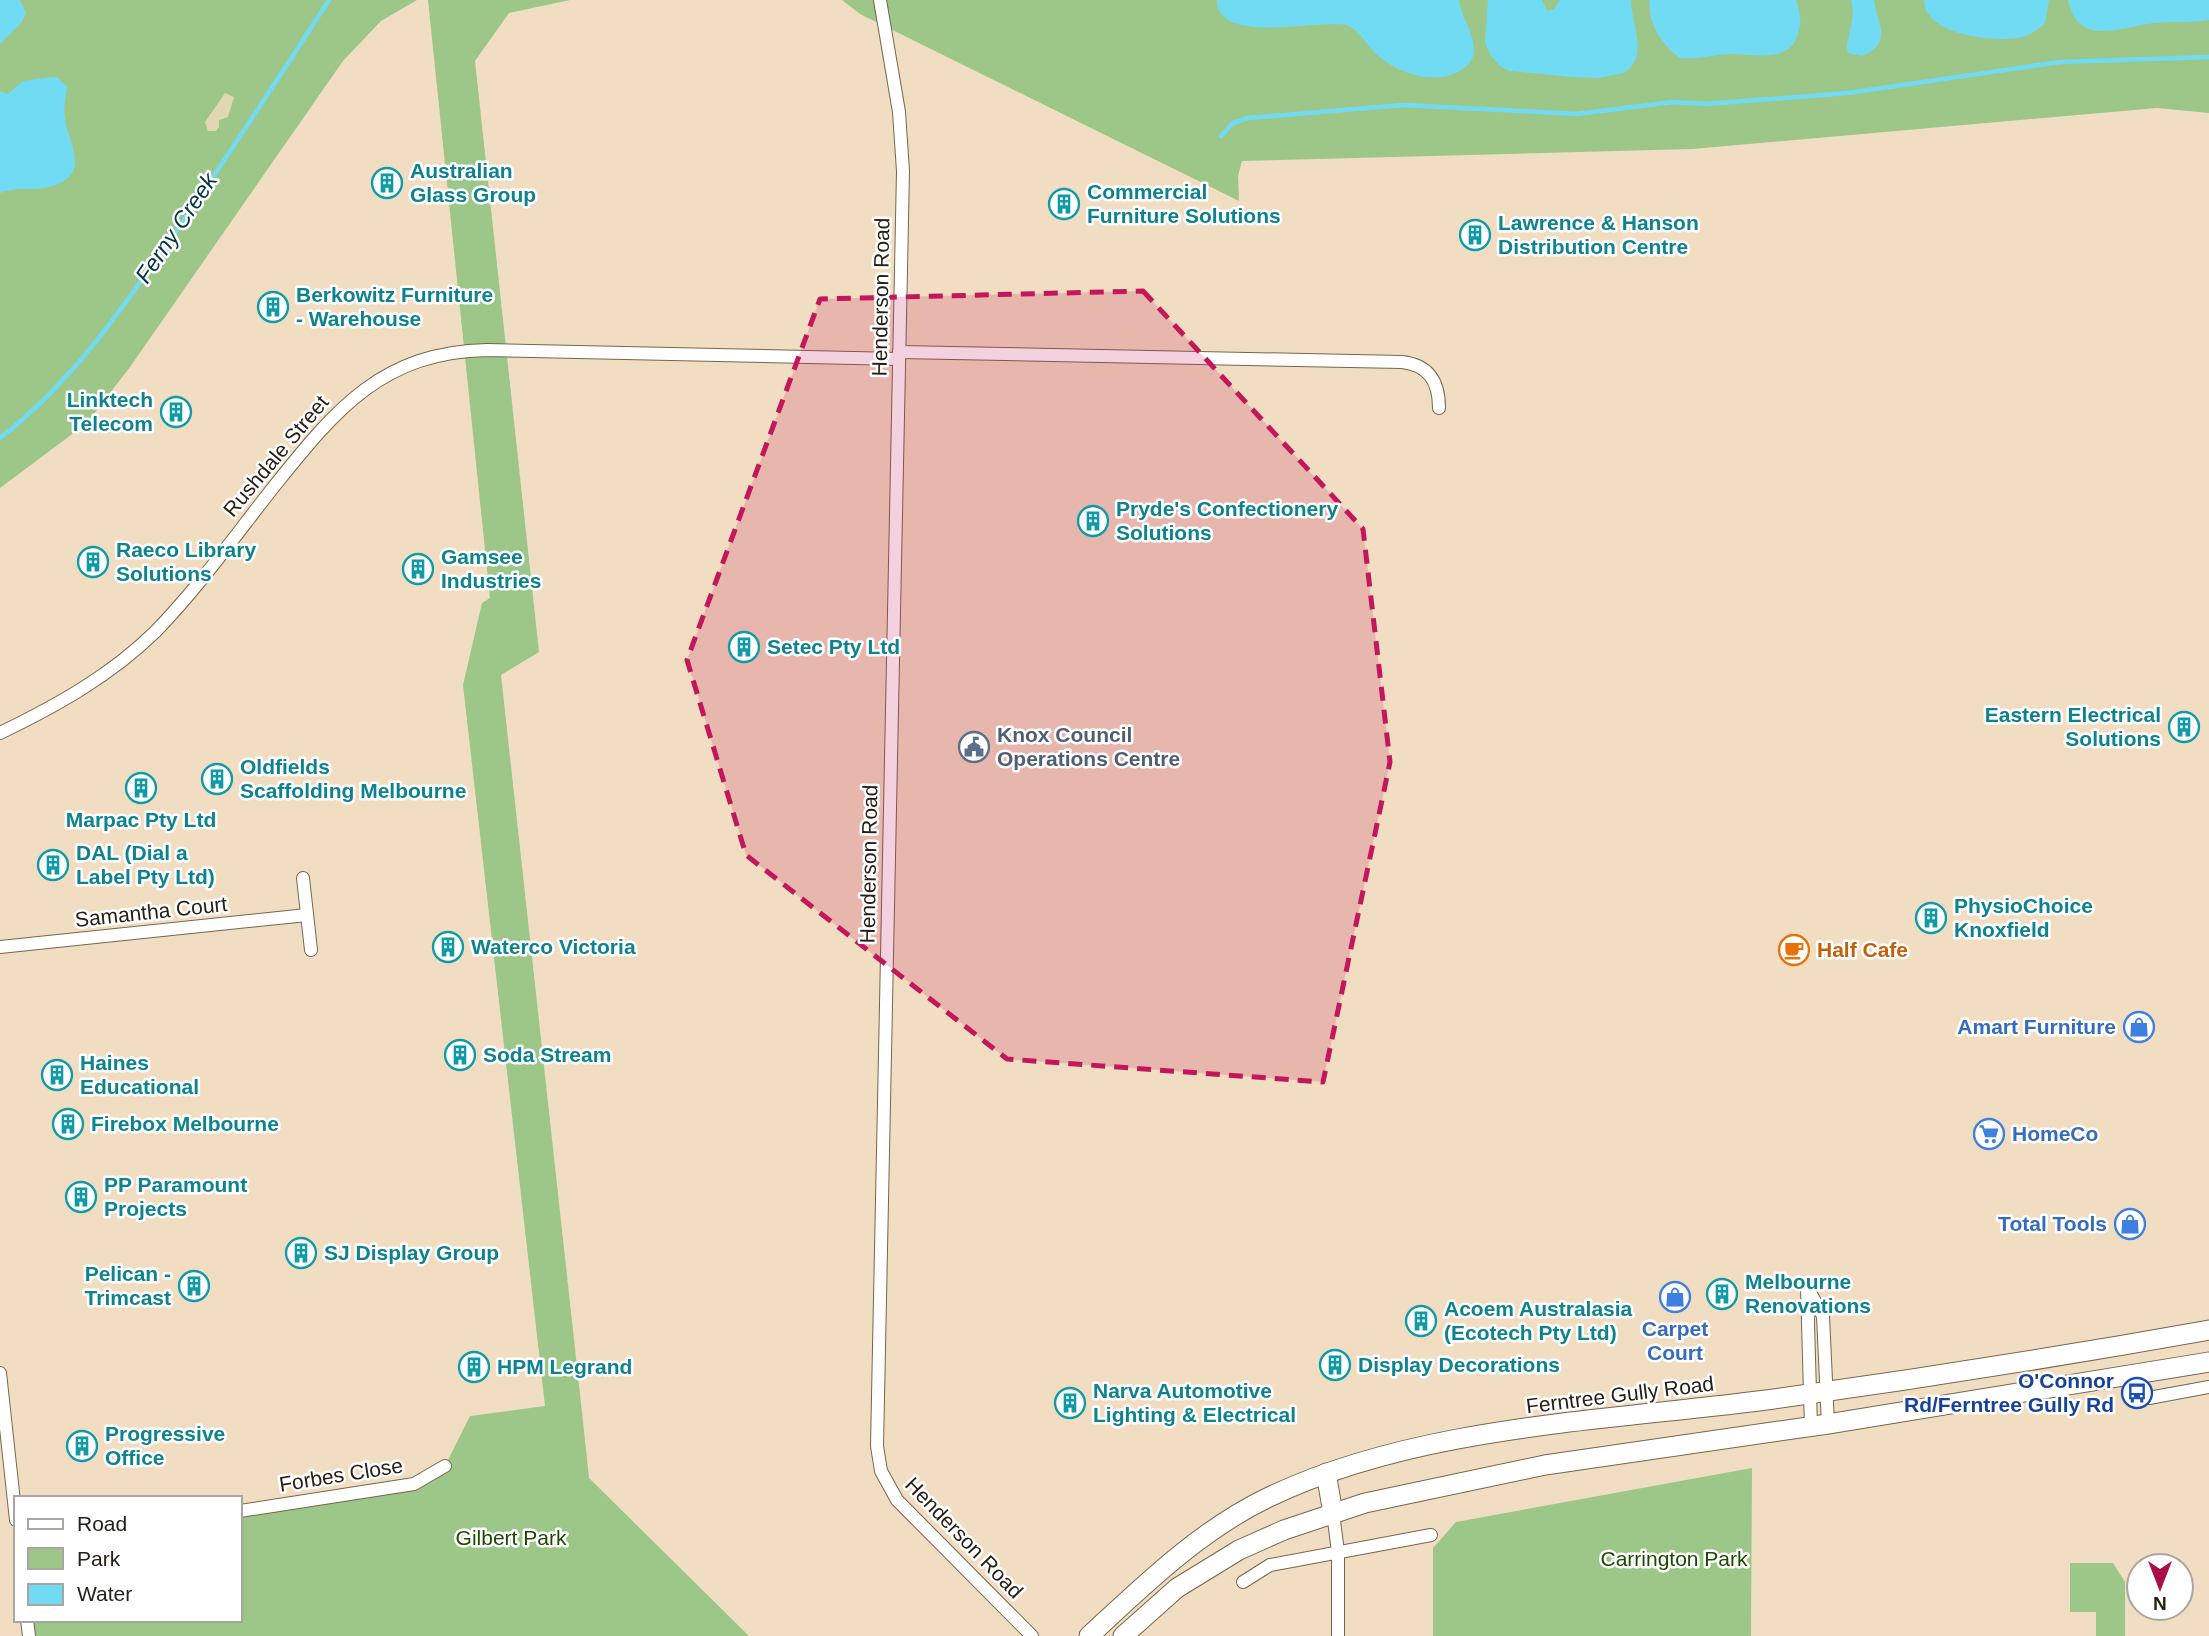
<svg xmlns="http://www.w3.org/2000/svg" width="2209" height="1636" viewBox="0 0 2209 1636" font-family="Helvetica,sans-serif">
	<rect width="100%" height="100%" fill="#f1dec2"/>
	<g fill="#9cc789">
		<path d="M0 0H417L381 21 343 61 130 367 87 423 0 488Z"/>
		<path d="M428 0H570L509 13 475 61 539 652 501 675 581 1403 589 1478 749 1636H29L27 1620H240V1511L414 1484 445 1466 470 1416 545 1406 463 685 482 603 490 598Z"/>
		<path d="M842 0H2209V113L2157 108 1692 149 1242 161 1238 176 1239 201 860 14Z"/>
		<path d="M1752 1468 1751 1636H1433V1548L1456 1522Z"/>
		<path d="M2070 1563H2113L2125 1582V1636H2096V1612H2070Z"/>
	</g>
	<path fill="#e1d7b3" d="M225 93 234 97 228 117 219 120V127L216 131H208L205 122Z"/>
	<g fill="#72dbf4">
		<path d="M0 0H20L26 13 21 23 0 44Z"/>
		<path d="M1217 0H1459C1461 18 1475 33 1474 52 1473 61 1466 68 1458 72 1432 85 1398 73 1377 55 1366 45 1361 31 1346 25 1317 19 1217 46 1217 0Z"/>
		<path d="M1488 0H1542L1547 11 1554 9 1560 0H1631C1631 24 1650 55 1624 73L1599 78 1572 77 1510 71 1501 67 1491 56 1485 43Z"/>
		<path d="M1796 0C1801 14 1802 23 1797 37 1787 64 1751 53 1729 54 1712 55 1697 60 1680 58 1662 45 1647 23 1650 0Z"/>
		<path d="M1851 0H1874C1876 22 1895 42 1862 56L1848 53C1844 41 1857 20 1851 0Z"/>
		<path d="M1924 0H2049L2045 23C2038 29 2031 35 2022 37 1996 43 1925 36 1924 0Z"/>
		<path d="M2068 0H2209V20C2190 23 2173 21 2154 23 2120 27 2078 48 2068 0Z"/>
		<path d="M51 77 58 78 67 87C66 98 63 109 65 120 70 147 92 176 49 187 33 191 16 186 0 193V91L8 94 23 81Z"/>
	</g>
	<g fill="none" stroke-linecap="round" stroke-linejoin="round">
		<g stroke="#72dbf4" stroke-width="4.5">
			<path d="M1221 136 1233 123 1248 118 1403 105 1577 114 1673 102 1705 104 1848 93 2060 62 2209 57"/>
			<path d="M0 438C70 384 120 312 170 240 225 161 277 80 329 0"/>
		</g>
		<g stroke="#76654d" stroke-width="14">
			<g id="minor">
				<path d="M880 0 899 112 903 171 877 1446 881 1471 897 1500 1032 1636"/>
				<path d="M899 352 1402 362C1429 365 1439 382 1439 408"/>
				<path d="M0 733C56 706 110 676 155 632 199 587 237 533 276 484 336 409 383 352 487 350L899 359"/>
				<path d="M303 878 311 950"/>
				<path d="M0 947 307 915"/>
				<path d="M1807 1287 1823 1316 1828 1424"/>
				<path d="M1807 1288 1811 1427"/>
				<path d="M0 1373 16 1520"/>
				<path d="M2149 1398 2209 1387"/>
				<path d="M240 1511 414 1484 445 1466"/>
				<path d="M1333 1513 1338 1552V1636"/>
				<path d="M1243 1582 1270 1565 1431 1535"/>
				<path d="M27 1620 29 1636"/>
			</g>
		</g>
		<g stroke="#76654d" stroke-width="21">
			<g id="primary">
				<path d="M1326 1473 1333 1513"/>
				<path d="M1089 1636C1144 1585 1199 1531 1267 1498 1418 1425 1609 1421 1774 1399 1919 1379 2064 1356 2209 1330"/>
				<path d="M1123 1636 1177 1588 1239 1550 1284 1530 1365 1503 1545 1465 1828 1424 2209 1362"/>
			</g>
		</g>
		<use href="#minor" stroke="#fff" stroke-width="12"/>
		<use href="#primary" stroke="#fff" stroke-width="19"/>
	</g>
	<path fill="#c2185b" fill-opacity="0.2" stroke="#c2185b" stroke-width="5" stroke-dasharray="14 9" stroke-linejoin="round" d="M1143 291 1363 529 1390 762 1323 1082 1007 1059 746 855 687 660 820 299Z"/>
	<defs>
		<g id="building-ring" transform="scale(1.575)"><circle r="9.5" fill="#fff" stroke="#0f9aa8" stroke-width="1.5"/><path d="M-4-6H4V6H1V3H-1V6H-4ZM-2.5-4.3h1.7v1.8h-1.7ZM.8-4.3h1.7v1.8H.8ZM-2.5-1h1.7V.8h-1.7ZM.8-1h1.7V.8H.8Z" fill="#0f9aa8"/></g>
		<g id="civic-ring" transform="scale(1.575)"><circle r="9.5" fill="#fff" stroke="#5c6f8a" stroke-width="1.5"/><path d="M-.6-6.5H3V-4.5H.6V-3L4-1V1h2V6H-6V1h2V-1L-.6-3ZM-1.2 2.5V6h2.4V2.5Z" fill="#5c6f8a"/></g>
		<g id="cafe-ring" transform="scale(1.575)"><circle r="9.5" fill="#fff" stroke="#e8710a" stroke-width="1.5"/><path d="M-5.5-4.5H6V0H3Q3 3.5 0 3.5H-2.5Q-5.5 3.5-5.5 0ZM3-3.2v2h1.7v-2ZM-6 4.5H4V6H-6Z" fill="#e8710a"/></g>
		<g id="shop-ring" transform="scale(1.575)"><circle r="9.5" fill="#fff" stroke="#3f7fe0" stroke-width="1.5"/><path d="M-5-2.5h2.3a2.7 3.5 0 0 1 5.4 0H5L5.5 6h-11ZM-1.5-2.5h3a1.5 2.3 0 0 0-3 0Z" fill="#3f7fe0"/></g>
		<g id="supermarket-ring" transform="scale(1.575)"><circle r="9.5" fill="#fff" stroke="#3f7fe0" stroke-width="1.5"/><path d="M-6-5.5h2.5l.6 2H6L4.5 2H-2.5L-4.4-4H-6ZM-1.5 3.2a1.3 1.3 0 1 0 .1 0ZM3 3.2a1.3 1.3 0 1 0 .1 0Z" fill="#3f7fe0"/></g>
		<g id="bus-ring" transform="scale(1.575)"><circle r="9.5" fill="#fff" stroke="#1a4fb4" stroke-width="1.5"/><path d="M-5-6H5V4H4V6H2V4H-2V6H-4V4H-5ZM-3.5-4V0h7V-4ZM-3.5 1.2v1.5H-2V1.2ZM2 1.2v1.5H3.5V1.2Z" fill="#1a4fb4"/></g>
	</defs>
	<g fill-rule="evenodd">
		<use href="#building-ring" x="387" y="183"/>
		<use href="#building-ring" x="1064" y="204"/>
		<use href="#building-ring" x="1475" y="235"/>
		<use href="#building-ring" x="273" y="307"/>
		<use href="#building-ring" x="176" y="412"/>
		<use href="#building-ring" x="1093" y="521"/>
		<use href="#building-ring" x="93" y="562"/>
		<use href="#building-ring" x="418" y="569"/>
		<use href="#building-ring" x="744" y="647"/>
		<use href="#building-ring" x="2184" y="727"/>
		<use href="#civic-ring" x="974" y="747"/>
		<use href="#building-ring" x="217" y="779"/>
		<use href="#building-ring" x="141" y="788"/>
		<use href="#building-ring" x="53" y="865"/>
		<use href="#building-ring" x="1931" y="918"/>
		<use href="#building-ring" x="448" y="947"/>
		<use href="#cafe-ring" x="1794" y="950"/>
		<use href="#shop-ring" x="2139" y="1027"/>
		<use href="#building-ring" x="460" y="1055"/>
		<use href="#building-ring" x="57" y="1075"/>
		<use href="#building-ring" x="68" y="1124"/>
		<use href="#supermarket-ring" x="1989" y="1134"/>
		<use href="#building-ring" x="81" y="1197"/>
		<use href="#shop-ring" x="2130" y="1224"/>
		<use href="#building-ring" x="301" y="1253"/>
		<use href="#building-ring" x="194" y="1286"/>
		<use href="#building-ring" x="1722" y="1294"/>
		<use href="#shop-ring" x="1675" y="1297"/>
		<use href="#building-ring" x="1421" y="1321"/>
		<use href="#building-ring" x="1335" y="1365"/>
		<use href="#building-ring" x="474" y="1367"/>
		<use href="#bus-ring" x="2137" y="1393"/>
		<use href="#building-ring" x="1070" y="1403"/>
		<use href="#building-ring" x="82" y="1446"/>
	</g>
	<g text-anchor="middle" stroke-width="5" stroke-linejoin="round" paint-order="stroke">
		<g font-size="21" font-weight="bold" fill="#0d838f" stroke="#fff" text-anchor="start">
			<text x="410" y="178">Australian<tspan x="410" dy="24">Glass Group</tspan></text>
			<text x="1087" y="199">Commercial<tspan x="1087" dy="24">Furniture Solutions</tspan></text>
			<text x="1498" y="230">Lawrence &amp; Hanson<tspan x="1498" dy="24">Distribution Centre</tspan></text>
			<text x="296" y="302">Berkowitz Furniture<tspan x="296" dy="24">- Warehouse</tspan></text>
			<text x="153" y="407" text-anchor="end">Linktech<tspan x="153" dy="24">Telecom</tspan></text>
			<text x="1116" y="516">Pryde's Confectionery<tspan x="1116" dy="24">Solutions</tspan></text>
			<text x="116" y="557">Raeco Library<tspan x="116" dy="24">Solutions</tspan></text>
			<text x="441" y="564">Gamsee<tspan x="441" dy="24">Industries</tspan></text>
			<text x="767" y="654">Setec Pty Ltd</text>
			<text x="2161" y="722" text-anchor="end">Eastern Electrical<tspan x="2161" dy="24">Solutions</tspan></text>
			<text x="240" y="774">Oldfields<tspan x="240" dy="24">Scaffolding Melbourne</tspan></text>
			<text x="141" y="827" text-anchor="middle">Marpac Pty Ltd</text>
			<text x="76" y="860">DAL (Dial a<tspan x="76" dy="24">Label Pty Ltd)</tspan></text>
			<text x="1954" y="913">PhysioChoice<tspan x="1954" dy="24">Knoxfield</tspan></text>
			<text x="471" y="954">Waterco Victoria</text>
			<text x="483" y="1062">Soda Stream</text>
			<text x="80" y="1070">Haines<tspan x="80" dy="24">Educational</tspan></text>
			<text x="91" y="1131">Firebox Melbourne</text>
			<text x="104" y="1192">PP Paramount<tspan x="104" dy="24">Projects</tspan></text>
			<text x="324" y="1260">SJ Display Group</text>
			<text x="171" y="1281" text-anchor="end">Pelican -<tspan x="171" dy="24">Trimcast</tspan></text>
			<text x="1745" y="1289">Melbourne<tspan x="1745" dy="24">Renovations</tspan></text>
			<text x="1444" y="1316">Acoem Australasia<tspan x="1444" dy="24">(Ecotech Pty Ltd)</tspan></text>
			<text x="1358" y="1372">Display Decorations</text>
			<text x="497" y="1374">HPM Legrand</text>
			<text x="1093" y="1398">Narva Automotive<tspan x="1093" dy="24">Lighting &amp; Electrical</tspan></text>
			<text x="105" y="1441">Progressive<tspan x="105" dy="24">Office</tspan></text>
		</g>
		<g font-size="21" fill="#272016" stroke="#fff">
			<text transform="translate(881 297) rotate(-89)" y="7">Henderson Road</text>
			<text transform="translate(276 456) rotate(-50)" y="7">Rushdale Street</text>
			<text transform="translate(869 864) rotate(-89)" y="7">Henderson Road</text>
			<text transform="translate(151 912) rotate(-6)" y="7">Samantha Court</text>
			<text transform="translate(1620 1395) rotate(-7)" y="7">Ferntree Gully Road</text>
			<text transform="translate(341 1475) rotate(-9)" y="7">Forbes Close</text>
			<text transform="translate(964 1538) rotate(46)" y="7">Henderson Road</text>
		</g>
		<g font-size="21" font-weight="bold" fill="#4e5e75" stroke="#fff" text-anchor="start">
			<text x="997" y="742">Knox Council<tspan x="997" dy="24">Operations Centre</tspan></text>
		</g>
		<g font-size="21" font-weight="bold" fill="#c56008" stroke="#fff" text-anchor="start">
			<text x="1817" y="957">Half Cafe</text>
		</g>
		<g font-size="21" font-weight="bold" fill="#366cbe" stroke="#fff" text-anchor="end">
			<text x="2116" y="1034">Amart Furniture</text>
			<text x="2012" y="1141" text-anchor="start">HomeCo</text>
			<text x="2107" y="1231">Total Tools</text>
			<text x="1675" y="1336" text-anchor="middle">Carpet<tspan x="1675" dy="24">Court</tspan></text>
		</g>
		<g font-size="21" font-weight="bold" fill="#164399" stroke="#fff" text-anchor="end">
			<text x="2114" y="1388">O'Connor<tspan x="2114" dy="24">Rd/Ferntree Gully Rd</tspan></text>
		</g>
		<g font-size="21" fill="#1e4801" stroke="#fff">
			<text x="511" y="1545">Gilbert Park</text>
			<text x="1674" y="1566">Carrington Park</text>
		</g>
		<g font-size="23" font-style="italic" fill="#01353f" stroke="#fff">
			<text transform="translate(176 228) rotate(-56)" y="8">Ferny Creek</text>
		</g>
	</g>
	<rect x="14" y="1496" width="228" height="126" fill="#ffffff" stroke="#a9a6a2" stroke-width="2"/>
	<rect x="28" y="1519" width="35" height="10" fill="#ffffff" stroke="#a9a6a2" stroke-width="2"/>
	<text x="77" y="1531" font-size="21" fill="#272016">Road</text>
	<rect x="28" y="1548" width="35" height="21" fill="#9cc789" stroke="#a9a6a2" stroke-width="2"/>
	<text x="77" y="1566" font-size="21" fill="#272016">Park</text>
	<rect x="28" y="1584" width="35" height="21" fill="#72dbf4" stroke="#a9a6a2" stroke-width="2"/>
	<text x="77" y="1601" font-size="21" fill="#272016">Water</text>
	<g transform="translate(2160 1587) rotate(180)"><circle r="33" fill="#ffffff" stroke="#a9a6a2" stroke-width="2"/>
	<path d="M0-5L12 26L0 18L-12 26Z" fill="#a71147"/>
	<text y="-10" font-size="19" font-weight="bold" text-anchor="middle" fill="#272016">N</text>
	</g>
</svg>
